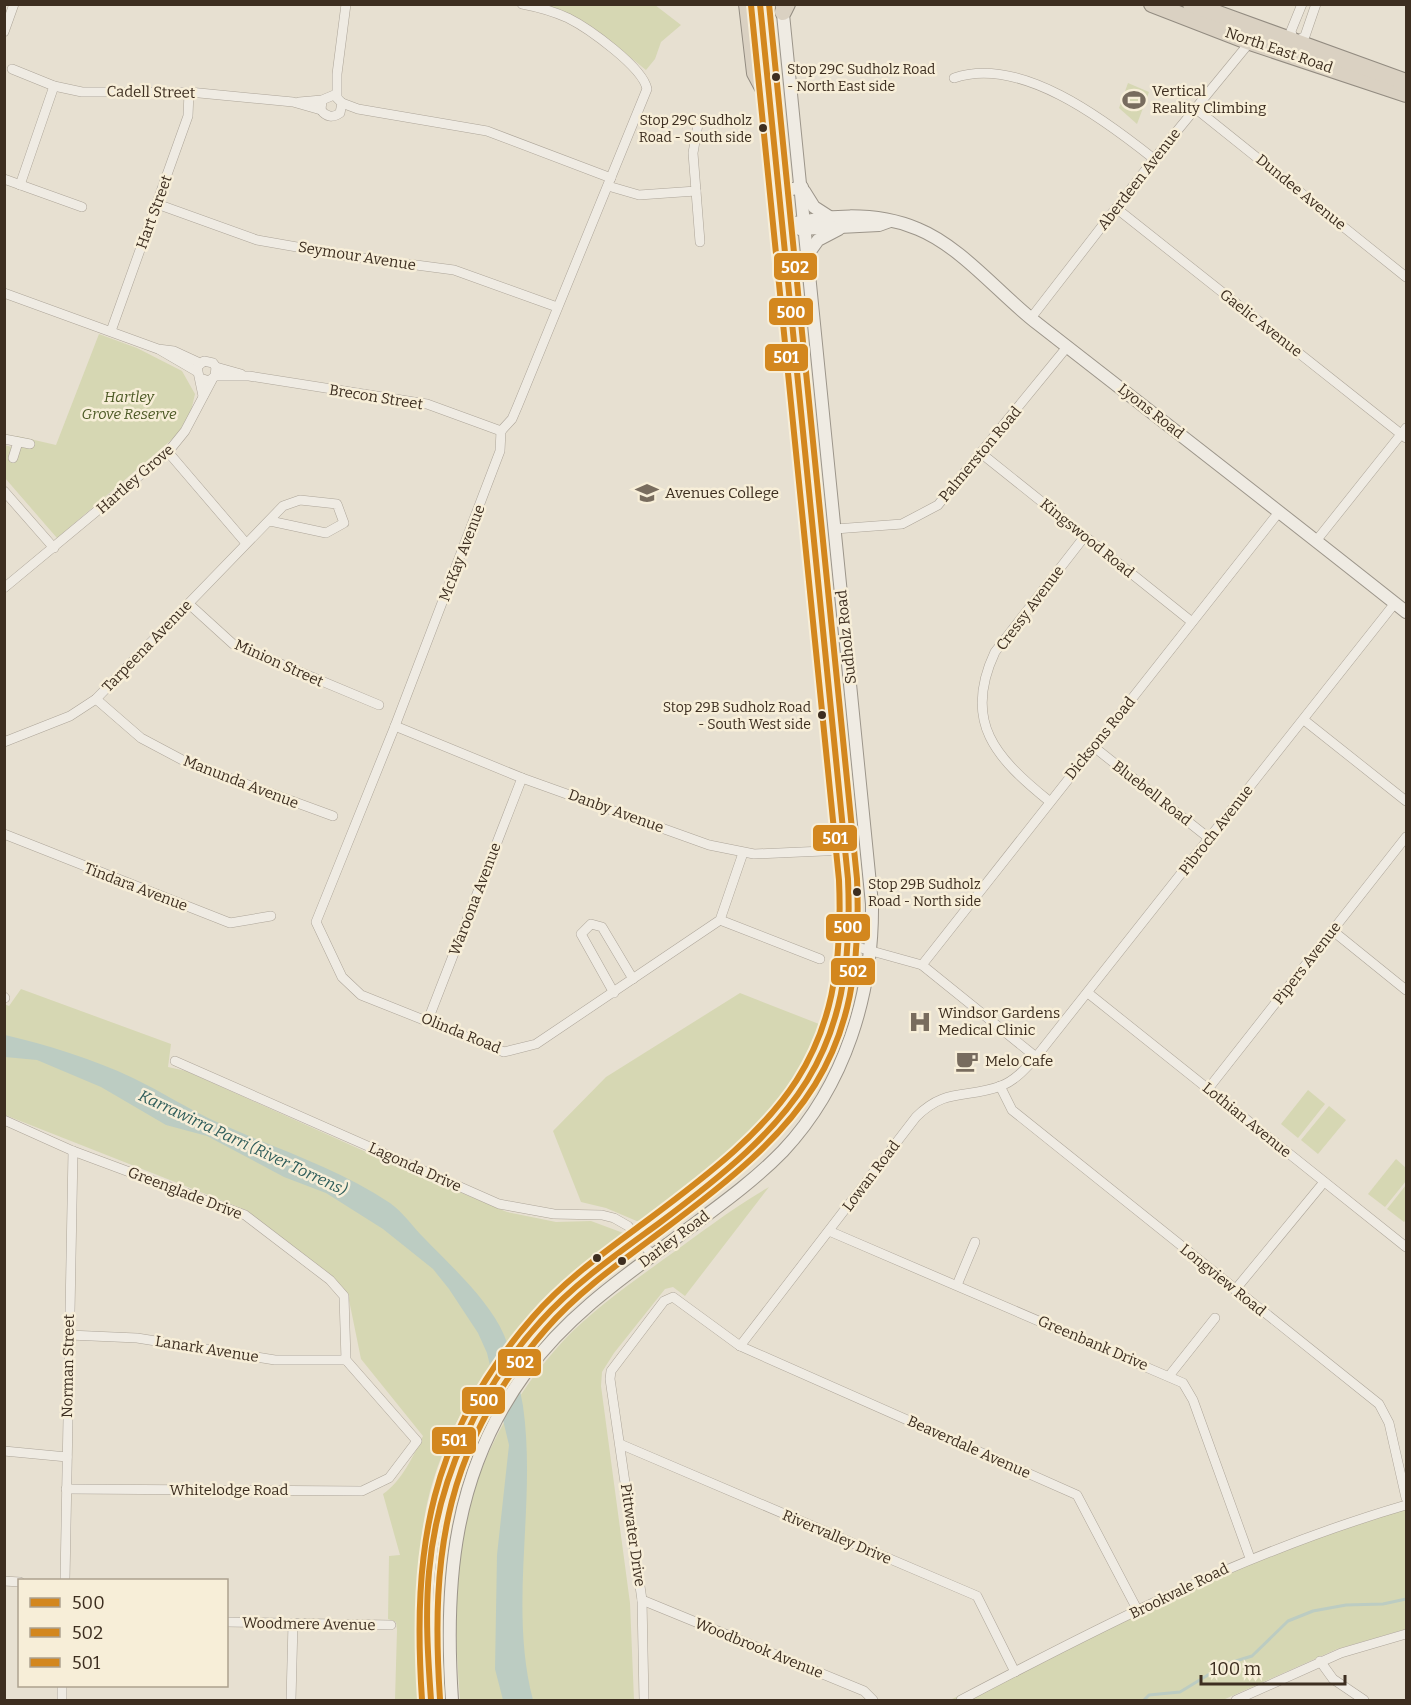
<svg xmlns="http://www.w3.org/2000/svg" width="1411" height="1705" viewBox="0 0 1411 1705" font-family="Bitter,serif">
	<rect width="100%" height="100%" fill="#e7e0d1"/>
	<g fill="#d6d7b3">
		<path d="M546 5H655L681 25 661 42 655 59 646 70C615 45 584 19 546 5Z"/>
		<path d="M1128 83 1149 92 1137 124 1119 108Z"/>
		<path d="M99 334 137 348 182 371 195 394 191 411 177 435 57 538 5 478 4 445 12 447 17 436 56 445Z"/>
		<path d="M21 989 171 1044 168 1067 186 1071 395 1165 507 1212 556 1222 591 1221 626 1234C589 1267 545 1297 514 1335 472 1386 437 1449 425 1514 414 1575 421 1639 423 1700H395L397 1630 396 1622 388 1619 389 1556 400 1555 383 1494C402 1481 413 1456 423 1436L361 1359 348 1295 331 1275 246 1210 5 1115 4 1004 9 1006Z"/>
		<path d="M740 993 819 1024C808 1051 795 1078 778 1101 742 1149 686 1185 639 1222L606 1208 581 1202 553 1131 606 1077Z"/>
		<path d="M1308 1090 1325 1104 1298 1138 1281 1124Z"/>
		<path d="M1329 1106 1346 1120 1318 1154 1301 1140Z"/>
		<path d="M1396 1159 1406 1168V1181L1385 1207 1368 1194Z"/>
		<path d="M1406 1185V1220L1404 1222 1387 1209Z"/>
		<path d="M769 1187 685 1296 673 1287 665 1289 614 1353 602 1372 601 1386 630 1603 634 1700H460C457 1661 455 1622 456 1583 460 1493 504 1404 565 1339 594 1309 631 1283 664 1259 698 1235 732 1208 769 1187Z"/>
		<path d="M1406 1509V1629L1337 1649 1223 1700H950L1138 1611 1340 1525Z"/>
	</g>
	<path fill="#bcccc2" d="M5 1035C48 1045 93 1059 133 1078 162 1092 190 1110 219 1123 276 1149 338 1168 390 1203 403 1212 413 1227 424 1238 450 1265 489 1300 504 1335 513 1356 519 1384 523 1406 537 1504 508 1604 533 1700H503L495 1669 497 1555 509 1445 487 1353 478 1333 449 1289 433 1269 383 1229 326 1193 284 1177 207 1136 166 1125 101 1087 37 1060 5 1057Z"/>
	<g fill="none" stroke-linecap="round" stroke-linejoin="round">
		<path stroke="#bcccc2" stroke-width="3" d="M1144 1700 1149 1695 1180 1692 1226 1664 1252 1656 1288 1621 1313 1611 1346 1605 1383 1604 1406 1599"/>
		<g stroke="#ada599" stroke-width="10">
			<g id="street">
				<path d="M1302 4 1291 31 1294 43 1305 36 1316 4"/>
				<path d="M4 32 14 4"/>
				<path d="M12 69 54 86 82 92H189L293 102 321 110"/>
				<path d="M954 78C1020 55 1105 120 1154 159"/>
				<path d="M337 97V74L346 4"/>
				<path d="M299 102 322 100 334 95 342 103 340 113C333 118 326 117 321 110L322 100"/>
				<path d="M342 103 358 109 487 131 611 178"/>
				<path d="M1195 108 1406 277"/>
				<path d="M4 179 82 207"/>
				<path d="M20 185 54 86"/>
				<path d="M608 186 639 195 696 191 693 153 698 124"/>
				<path d="M696 191 700 242"/>
				<path d="M157 204 257 240 348 256 454 270 557 307"/>
				<path d="M1116 208 1406 438"/>
				<path d="M4 293 158 349 174 351 200 363"/>
				<path d="M1031 318 1154 159 1250 42"/>
				<path d="M111 331 188 116 189 92"/>
				<path d="M160 350 196 371"/>
				<path d="M216 367 241 374"/>
				<path d="M215 376H249L427 404 501 431"/>
				<path d="M200 378 209 381 215 376 216 367 213 363 204 361 197 367 203 396"/>
				<path d="M501 431 500 451 395 726 316 922 342 977 361 995 504 1052 536 1044 720 920 743 853"/>
				<path d="M501 431 512 419 518 405 647 89C643 67 588 28 568 18 553 11 538 7 522 4"/>
				<path d="M4 439 30 444"/>
				<path d="M168 452 245 542"/>
				<path d="M982 454 1192 622"/>
				<path d="M13 458 18 442"/>
				<path d="M4 491 54 548"/>
				<path d="M835 529 902 524 938 505 1067 347"/>
				<path d="M1316 541 1406 428"/>
				<path d="M4 588 168 452 185 431 212 380"/>
				<path d="M189 604 233 644 379 705"/>
				<path d="M96 699 141 738 188 763 333 816"/>
				<path d="M1304 720 1406 801"/>
				<path d="M395 726 522 778 709 845 754 854 846 850"/>
				<path d="M4 742 70 716 96 699 283 506 300 500 337 504 344 523 326 533 270 521"/>
				<path d="M1094 747 1210 839"/>
				<path d="M1049 801C996 758 962 722 995 652L1085 536"/>
				<path d="M4 834 230 923 271 916"/>
				<path d="M720 920 820 959"/>
				<path d="M1333 931 1406 990"/>
				<path d="M850 945 922 965 1036 1057"/>
				<path d="M922 965 1279 512"/>
				<path d="M614 993 581 934 591 924 602 927 633 979"/>
				<path d="M1088 993 1406 1247"/>
				<path d="M4 997 5 998"/>
				<path d="M428 1020 522 778"/>
				<path d="M175 1061 499 1204 554 1214 602 1215 614 1218 628 1226 652 1255"/>
				<path d="M1000 1086 1012 1110 1379 1404 1389 1423 1406 1498"/>
				<path d="M1208 1089 1406 837"/>
				<path d="M4 1120 73 1151 245 1215 330 1280 344 1296 346 1360 417 1441 389 1478 362 1491 66 1489"/>
				<path d="M829 1231 1183 1383 1193 1400 1250 1558"/>
				<path d="M957 1285 975 1242"/>
				<path d="M1235 1290 1324 1182"/>
				<path d="M69 1335 137 1338 275 1360H346"/>
				<path d="M740 1346 916 1117C946 1087 966 1099 1001 1086 1016 1080 1026 1068 1036 1057L1395 603"/>
				<path d="M1169 1376 1215 1318"/>
				<path d="M620 1444 977 1596 1015 1672"/>
				<path d="M4 1451 67 1457"/>
				<path d="M65 1580 73 1151"/>
				<path d="M4 1581 20 1582"/>
				<path d="M642 1600 864 1691 873 1700"/>
				<path d="M226 1622 391 1625"/>
				<path d="M1320 1661 1333 1679 1364 1700"/>
				<path d="M62 1700V1686"/>
				<path d="M291 1700 293 1623"/>
				<path d="M644 1700 642 1600 610 1379 611 1371 664 1301 673 1297 740 1346 1077 1495 1138 1611"/>
				<path d="M961 1700C1107 1623 1248 1551 1406 1505"/>
				<path d="M1236 1700 1341 1653 1406 1634"/>
			</g>
		</g>
		<g stroke="#9c958a" stroke-width="14">
			<g id="secondary">
				<path d="M804 191 814 207 831 218"/>
				<path d="M778 192 802 187"/>
				<path d="M780 227C825 214 875 211 918 229 962 247 1000 295 1038 324 1161 420 1284 515 1406 612"/>
				<path d="M800 229 879 225 890 221"/>
				<path d="M808 254 818 240 839 229"/>
				<path d="M431 1700C428 1657 425 1613 429 1570 439 1465 491 1364 569 1293 599 1266 633 1242 665 1218 733 1167 800 1117 831 1034 861 953 848 869 839 785 833 720 826 655 819 590 799 395 779 200 760 4"/>
				<path d="M452 1700C444 1581 453 1472 526 1372 565 1319 616 1282 668 1244 707 1214 749 1186 783 1151 845 1085 873 994 872 904L782 4"/>
			</g>
		</g>
		<g stroke="#928b80" stroke-width="18">
			<g id="highway">
				<path d="M747 4 755 73 770 101"/>
				<path d="M1152 4 1250 42 1406 94"/>
				<path d="M1191 4 1406 82"/>
				<path d="M783 12 787 4"/>
			</g>
		</g>
		<use href="#street" stroke="#efebe3" stroke-width="9"/>
		<use href="#secondary" stroke="#efebe3" stroke-width="12"/>
		<use href="#highway" stroke="#dad1c2" stroke-width="16"/>
		<g stroke="#f7eed8" stroke-width="10">
			<path id="bus-1" d="M431 1700C428 1658 425 1615 429 1572 437 1480 478 1390 541 1321 575 1283 617 1254 658 1224 794 1122 856 1059 848 879L760 4"/>
		</g>
		<g stroke="#f7eed8" stroke-width="10">
			<path id="bus-2" d="M440 1699C430 1552 446 1444 546 1329 579 1291 622 1261 662 1231 802 1127 865 1062 857 879L769 4"/>
		</g>
		<g stroke="#f7eed8" stroke-width="10">
			<path id="bus-3" d="M422 1700C412 1548 429 1436 533 1317 565 1280 606 1251 645 1222 782 1120 847 1061 839 880L751 5"/>
		</g>
		<use href="#bus-1" stroke="#d3871e" stroke-width="6"/>
		<use href="#bus-2" stroke="#d3871e" stroke-width="6"/>
		<use href="#bus-3" stroke="#d3871e" stroke-width="6"/>
	</g>
	<defs>
		<g id="stadium-bare" transform="scale(1.8)"><path d="M0-5a6.5 5 0 1 0 0 10a6.5 5 0 1 0 0-10ZM-3.5-1.8h7v3.6h-7Z" fill="#786c5e" stroke="#f7eed8" stroke-width="2.5" paint-order="stroke"/></g>
		<g id="school-bare" transform="scale(1.8)"><path d="M0-5L7-2L0 1L-7-2ZM-4 1L0 2.5L4 1V4Q0 6-4 4Z" fill="#786c5e" stroke="#f7eed8" stroke-width="2.5" paint-order="stroke"/></g>
		<g id="hospital-bare" transform="scale(1.8)"><path d="M-5-5h3v3.5h4V-5h3V5h-3V1.5h-4V5h-3Z" fill="#786c5e" stroke="#f7eed8" stroke-width="2.5" paint-order="stroke"/></g>
		<g id="cafe-bare" transform="scale(1.8)"><path d="M-5.5-4.5H6V0H3Q3 3.5 0 3.5H-2.5Q-5.5 3.5-5.5 0ZM3-3.2v2h1.7v-2ZM-6 4.5H4V6H-6Z" fill="#786c5e" stroke="#f7eed8" stroke-width="2.5" paint-order="stroke"/></g>
	</defs>
	<g fill-rule="evenodd">
		<use href="#stadium-bare" x="1134" y="100"/>
		<use href="#school-bare" x="647" y="493"/>
		<use href="#hospital-bare" x="920" y="1022"/>
		<use href="#cafe-bare" x="967" y="1061"/>
	</g>
	<g fill="#3d2e20" stroke="#f7eed8" stroke-width="2">
		<circle cx="776" cy="77" r="5"/>
		<circle cx="763" cy="128" r="5"/>
		<circle cx="822" cy="715" r="5"/>
		<circle cx="857" cy="892" r="5"/>
		<circle cx="597" cy="1258" r="5"/>
		<circle cx="622" cy="1261" r="5"/>
	</g>
	<g text-anchor="middle" stroke-width="5" stroke-linejoin="round" paint-order="stroke">
		<g font-size="14" fill="#3d2e20" stroke="#f7eed8" text-anchor="start">
			<text x="787" y="74">Stop 29C Sudholz Road<tspan x="787" dy="17">- North East side</tspan></text>
			<text x="752" y="125" text-anchor="end">Stop 29C Sudholz<tspan x="752" dy="17">Road - South side</tspan></text>
			<text x="811" y="712" text-anchor="end">Stop 29B Sudholz Road<tspan x="811" dy="17">- South West side</tspan></text>
			<text x="868" y="889">Stop 29B Sudholz<tspan x="868" dy="17">Road - North side</tspan></text>
		</g>
		<g font-size="15" fill="#3d2e20" stroke="#f7eed8">
			<text transform="translate(1279 50) rotate(19)" y="5">North East Road</text>
			<text transform="translate(151 92) rotate(1)" y="5">Cadell Street</text>
			<text transform="translate(1139 179) rotate(-52)" y="5">Aberdeen Avenue</text>
			<text transform="translate(1301 192) rotate(39)" y="5">Dundee Avenue</text>
			<text transform="translate(154 212) rotate(-70)" y="5">Hart Street</text>
			<text transform="translate(357 256) rotate(9)" y="5">Seymour Avenue</text>
			<text transform="translate(1261 323) rotate(38)" y="5">Gaelic Avenue</text>
			<text transform="translate(376 397) rotate(9)" y="5">Brecon Street</text>
			<text transform="translate(1151 411) rotate(38)" y="5">Lyons Road</text>
			<text transform="translate(980 454) rotate(-50)" y="5">Palmerston Road</text>
			<text transform="translate(135 479) rotate(-41)" y="5">Hartley Grove</text>
			<text transform="translate(1087 538) rotate(39)" y="5">Kingswood Road</text>
			<text transform="translate(462 553) rotate(-69)" y="5">McKay Avenue</text>
			<text transform="translate(1030 608) rotate(-53)" y="5">Cressy Avenue</text>
			<text transform="translate(846 637) rotate(-96)" y="5">Sudholz Road</text>
			<text transform="translate(147 646) rotate(-46)" y="5">Tarpeena Avenue</text>
			<text transform="translate(279 663) rotate(24)" y="5">Minion Street</text>
			<text transform="translate(1100 738) rotate(-51)" y="5">Dicksons Road</text>
			<text transform="translate(241 782) rotate(21)" y="5">Manunda Avenue</text>
			<text transform="translate(1152 793) rotate(38)" y="5">Bluebell Road</text>
			<text transform="translate(616 811) rotate(20)" y="5">Danby Avenue</text>
			<text transform="translate(1216 830) rotate(-52)" y="5">Pibroch Avenue</text>
			<text transform="translate(136 887) rotate(21)" y="5">Tindara Avenue</text>
			<text transform="translate(475 899) rotate(-69)" y="5">Waroona Avenue</text>
			<text transform="translate(1307 963) rotate(-52)" y="5">Pipers Avenue</text>
			<text transform="translate(461 1033) rotate(22)" y="5">Olinda Road</text>
			<text transform="translate(1247 1120) rotate(39)" y="5">Lothian Avenue</text>
			<text transform="translate(415 1167) rotate(24)" y="5">Lagonda Drive</text>
			<text transform="translate(871 1176) rotate(-53)" y="5">Lowan Road</text>
			<text transform="translate(185 1193) rotate(21)" y="5">Greenglade Drive</text>
			<text transform="translate(674 1239) rotate(-37)" y="5">Darley Road</text>
			<text transform="translate(1223 1280) rotate(39)" y="5">Longview Road</text>
			<text transform="translate(1093 1343) rotate(23)" y="5">Greenbank Drive</text>
			<text transform="translate(207 1349) rotate(9)" y="5">Lanark Avenue</text>
			<text transform="translate(68 1366) rotate(-89)" y="5">Norman Street</text>
			<text transform="translate(969 1447) rotate(24)" y="5">Beaverdale Avenue</text>
			<text x="229" y="1495">Whitelodge Road</text>
			<text transform="translate(633 1535) rotate(82)" y="5">Pittwater Drive</text>
			<text transform="translate(837 1537) rotate(23)" y="5">Rivervalley Drive</text>
			<text transform="translate(1179 1591) rotate(-26)" y="5">Brookvale Road</text>
			<text transform="translate(309 1624) rotate(1)" y="5">Woodmere Avenue</text>
			<text transform="translate(759 1648) rotate(22)" y="5">Woodbrook Avenue</text>
		</g>
		<g font-size="15" fill="#3d2e20" stroke="#f7eed8" text-anchor="start">
			<text x="1152" y="96">Vertical<tspan x="1152" dy="17">Reality Climbing</tspan></text>
			<text x="665" y="498">Avenues College</text>
			<text x="938" y="1018">Windsor Gardens<tspan x="938" dy="17">Medical Clinic</tspan></text>
			<text x="985" y="1066">Melo Cafe</text>
		</g>
		<g font-size="15" font-style="italic" fill="#4d5a26" stroke="#f7eed8">
			<text x="129" y="402">Hartley<tspan x="129" dy="17">Grove Reserve</tspan></text>
		</g>
		<g font-size="16" font-style="italic" fill="#2f5d5a" stroke="#f7eed8">
			<text transform="translate(243 1142) rotate(25)" y="6">Karrawirra Parri (River Torrens)</text>
		</g>
	</g>
	<g stroke="#f7eed8" stroke-width="2">
		<rect x="773" y="252" width="45" height="29" rx="6" fill="#d3871e"/>
		<rect x="768" y="297" width="46" height="29" rx="6" fill="#d3871e"/>
		<rect x="764" y="343" width="45" height="29" rx="6" fill="#d3871e"/>
		<rect x="812" y="824" width="46" height="28" rx="6" fill="#d3871e"/>
		<rect x="825" y="913" width="46" height="29" rx="6" fill="#d3871e"/>
		<rect x="830" y="957" width="46" height="29" rx="6" fill="#d3871e"/>
		<rect x="497" y="1348" width="45" height="29" rx="6" fill="#d3871e"/>
		<rect x="461" y="1386" width="45" height="29" rx="6" fill="#d3871e"/>
		<rect x="431" y="1426" width="46" height="29" rx="6" fill="#d3871e"/>
	</g>
	<g font-size="16" text-anchor="middle" font-weight="bold" fill="#fff">
		<text x="795" y="273">502</text>
		<text x="791" y="318">500</text>
		<text x="786" y="363">501</text>
		<text x="835" y="844">501</text>
		<text x="848" y="933">500</text>
		<text x="853" y="977">502</text>
		<text x="520" y="1368">502</text>
		<text x="484" y="1406">500</text>
		<text x="454" y="1446">501</text>
	</g>
	<rect width="1411" height="1705" fill="none" stroke="#3d2e20" stroke-width="12"/>
	<rect x="18" y="1579" width="210" height="108" fill="#f7eed8" stroke="#ada18e" stroke-width="1.5"/>
	<rect x="30" y="1598" width="30" height="9" fill="#d3871e" stroke="#ada18e" stroke-width="1.5"/>
	<text x="72" y="1609" font-size="18" fill="#3d2e20">500</text>
	<rect x="30" y="1628" width="30" height="9" fill="#d3871e" stroke="#ada18e" stroke-width="1.5"/>
	<text x="72" y="1639" font-size="18" fill="#3d2e20">502</text>
	<rect x="30" y="1658" width="30" height="9" fill="#d3871e" stroke="#ada18e" stroke-width="1.5"/>
	<text x="72" y="1669" font-size="18" fill="#3d2e20">501</text>
	<path d="M1201 1675v9h144v-9" fill="none" stroke="#3d2e20" stroke-width="3"/>
	<text x="1210" y="1675" font-size="18" fill="#3d2e20" stroke="#f7eed8" stroke-width="4.5" paint-order="stroke">100 m</text>
</svg>
